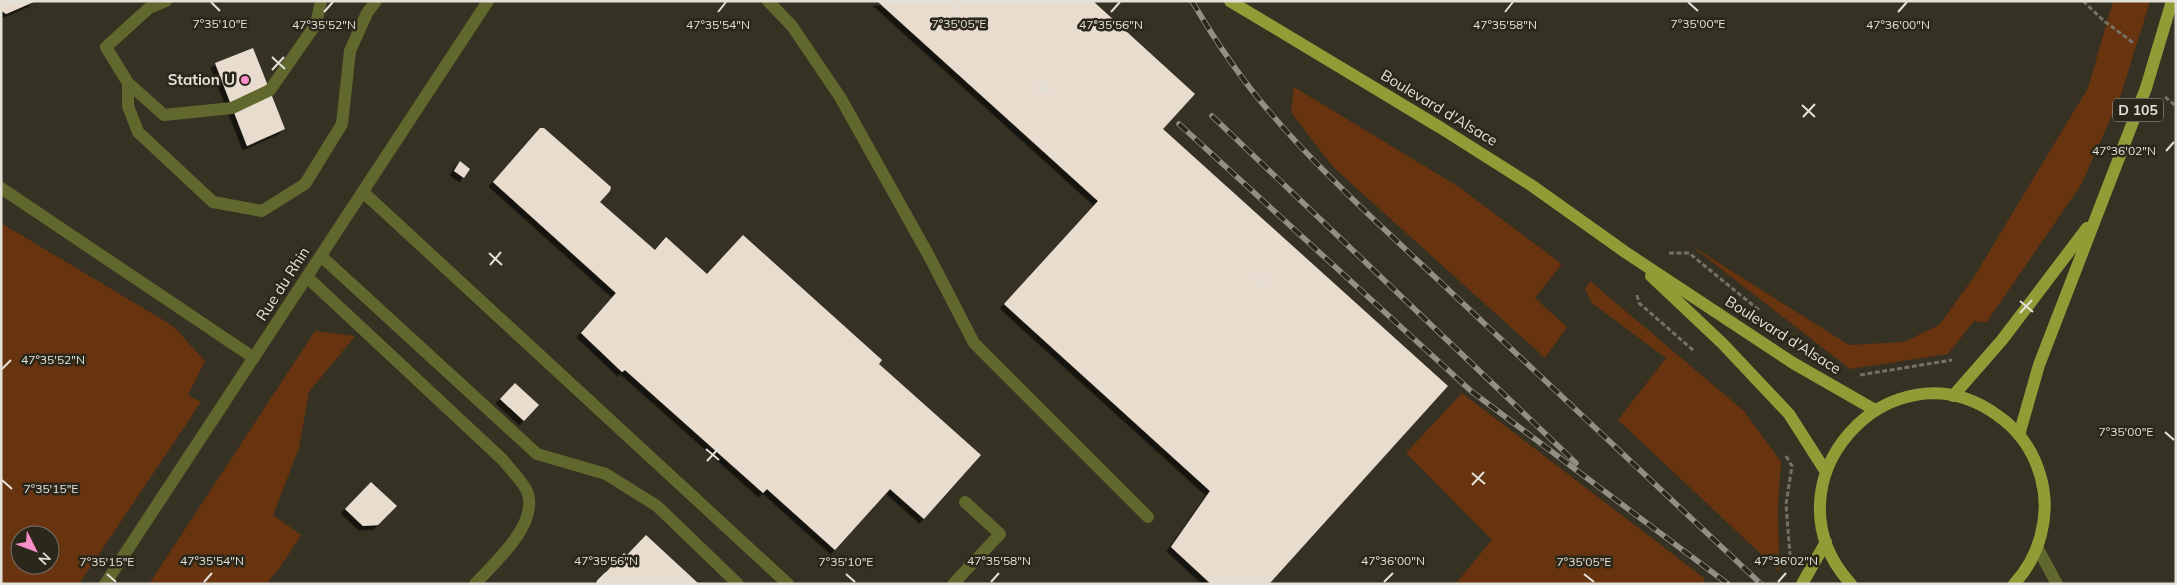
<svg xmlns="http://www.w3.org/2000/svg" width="2177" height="585" viewBox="0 0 2177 585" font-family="Mulish,sans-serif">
	<defs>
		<filter id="shadow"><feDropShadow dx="-4.5" dy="4.5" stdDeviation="0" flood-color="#0009"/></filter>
	</defs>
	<rect width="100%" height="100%" fill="#353123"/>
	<g fill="#68330f" fill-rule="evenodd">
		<path d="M2113 1H2150L2120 98 2081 185 1986 323 1974 321 1948 354 1850 369 1689 244 1849 345 1904 342 1939 325 1974 277 2088 88Z"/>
		<path d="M1294 87 1459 187 1562 264 1535 298 1567 327 1545 358 1333 167 1291 112Z"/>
		<path d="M1 223 173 326 205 361 188 395 201 402 79 584H1ZM20 535H50V565H20Z"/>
		<path d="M1590 281 1744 411 1781 462 1778 505 1779 571 1618 420 1666 358 1592 303 1585 289Z"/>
		<path d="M315 331 355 336 309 392 299 448 273 515 301 535 279 569 266 584H149Z"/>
		<path d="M1462 393 1704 578 1705 584H1455L1492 540 1406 453Z"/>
	</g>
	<g fill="#e8dcce" filter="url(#shadow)">
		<path d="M1 1H36L6 14 1 10Z"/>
		<path d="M877 1H1093L1195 94 1163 129 1448 386 1269 584H1211L1171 547 1210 491 1004 304 1098 201Z"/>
		<path d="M253 48 285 129 247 146 215 63Z"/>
		<path d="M540 128H544L611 187 610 191 600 202 655 250 666 237 707 274 743 235 882 360 879 364 981 455 924 519 890 489 835 550 767 489 763 493 625 370 622 372 581 333 616 293 493 182Z"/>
		<path d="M460 161 470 169 464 178 454 171Z"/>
		<path d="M515 383 539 405 524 421 500 399Z"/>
		<path d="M371 482 397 506 378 525 363 526 345 509Z"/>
		<path d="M646 535 699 584H595L624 553 627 555Z"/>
	</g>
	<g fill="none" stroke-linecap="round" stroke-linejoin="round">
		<g stroke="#757165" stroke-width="3" stroke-dasharray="5 2.5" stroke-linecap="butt">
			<path d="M2083 1 2104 21 2135 44"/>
			<path d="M2165 97 2176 106"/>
			<path d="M1669 253H1689L1760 311"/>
			<path d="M1637 295 1639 303 1694 351"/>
			<path d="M1860 375 1952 360"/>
			<path d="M1786 456 1792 466 1786 504 1790 555"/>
		</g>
		<g stroke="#61682d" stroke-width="12">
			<path d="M166 1 149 8 106 47 128 83 164 115 232 108 270 90 316 24 321 1"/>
			<path d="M768 1 792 26 840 97 929 256 974 343 1148 517"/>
			<path d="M128 83V106L138 132 213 202 262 211 305 184 342 124 350 51 367 13 376 1"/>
			<path d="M1 188 254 358"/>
			<path d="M363 192 788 584"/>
			<path d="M321 256 537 454 606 474 657 506 738 584"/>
			<path d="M308 278 503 460C509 468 526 485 528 494 537 526 495 562 475 584"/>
			<path d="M2037 547 2057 584"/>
			<path d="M105 584 488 1"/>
			<path d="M953 584 1000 534 965 502"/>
		</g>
		<g stroke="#919c37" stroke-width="12">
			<path d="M1230 1 1441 128 1531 185 1625 252 1793 363 1875 410"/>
			<path d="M1651 276 1723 344 1789 414 1826 472"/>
			<path d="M1953 396 2002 340 2087 228"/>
			<path d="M2019 435 2039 365 2146 88 2172 1"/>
			<path d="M1802 584 1826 542"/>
			<path d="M1851 584C1759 484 1890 338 1997 415 2019 430 2034 452 2041 478 2051 515 2040 556 2014 584"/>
		</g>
		<g stroke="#928f84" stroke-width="5.5">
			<g id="rail">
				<path d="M1192 1C1216 42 1243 82 1274 117 1303 151 1335 182 1367 213L1761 584"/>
				<path d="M1212 116 1576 463"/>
				<path d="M1179 124 1471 391 1728 584"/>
			</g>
		</g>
		<use href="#rail" stroke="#2b271a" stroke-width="4" stroke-dasharray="11" stroke-linecap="butt"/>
	</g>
	<path fill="none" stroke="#e4e1d9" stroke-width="2" d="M211 2 220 11M950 2 959 11M1688 2 1698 11M324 12 333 2M718 12 726 2M1111 12 1120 2M1505 12 1513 2M1898 12 1907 2M272 57 285 69M272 70 284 57M1037 81 1050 93M1038 94 1049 81M1802 105 1815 117M1803 117 1815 104M2166 151 2174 142M489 253 502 265M490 265 501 252M1254 277 1267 289M1255 289 1267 276M2020 301 2033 312M2020 313 2032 300M2 369 11 360M2165 432 2174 440M706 449 719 460M707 461 719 448M1472 473 1485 484M2 480 12 489M1472 485 1484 472M107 574 116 582M846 574 855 582M1584 574 1594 582M204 582 212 573M597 582 606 573M991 582 999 573M1384 582 1393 573M1778 582 1786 573"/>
	<circle fill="#f98fca" stroke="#2b271a" stroke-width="2" cx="245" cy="80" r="5"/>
	<g text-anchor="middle" stroke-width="5" stroke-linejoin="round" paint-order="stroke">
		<rect fill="#2b271a" stroke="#aca9a0" stroke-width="1" x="2113" y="98.5" width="50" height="23" rx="4"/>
		<g font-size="14" font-weight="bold" fill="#e4e1d9">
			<text x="2138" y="115">D 105</text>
		</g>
		<g font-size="15" font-weight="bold" fill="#e4e1d9" stroke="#2b271a" text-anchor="end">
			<text x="235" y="85">Station U</text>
		</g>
		<g font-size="15" fill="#e4e1d9" stroke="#2b271a">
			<text transform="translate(1439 108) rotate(31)" y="5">Boulevard d'Alsace</text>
			<text transform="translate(283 284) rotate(-57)" y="5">Rue du Rhin</text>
			<text transform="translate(1783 335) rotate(32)" y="5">Boulevard d'Alsace</text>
		</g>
	</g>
	<g font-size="12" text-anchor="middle" fill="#e4e1d9" stroke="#2b271a" stroke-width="5" stroke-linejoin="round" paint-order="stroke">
		<text x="959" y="28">7°35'05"E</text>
		<text x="220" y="28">7°35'10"E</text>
		<text x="1698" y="28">7°35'00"E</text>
		<text x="324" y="29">47°35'52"N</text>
		<text x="718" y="29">47°35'54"N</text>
		<text x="1111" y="29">47°35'56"N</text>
		<text x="1505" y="29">47°35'58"N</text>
		<text x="1898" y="29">47°36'00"N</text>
		<text x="2124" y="155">47°36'02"N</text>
		<text x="53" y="364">47°35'52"N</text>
		<text x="2126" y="436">7°35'00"E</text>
		<text x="51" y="493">7°35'15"E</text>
		<text x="212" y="565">47°35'54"N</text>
		<text x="606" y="565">47°35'56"N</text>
		<text x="999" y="565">47°35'58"N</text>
		<text x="1393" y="565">47°36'00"N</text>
		<text x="1786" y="565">47°36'02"N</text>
		<text x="107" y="566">7°35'15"E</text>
		<text x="846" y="566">7°35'10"E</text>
		<text x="1584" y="566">7°35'05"E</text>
	</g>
	<rect width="2177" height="585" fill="none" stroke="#e4e1d9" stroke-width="5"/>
	<g transform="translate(35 550) rotate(132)"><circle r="24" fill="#2b271a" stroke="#757166"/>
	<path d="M0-4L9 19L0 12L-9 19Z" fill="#f98fca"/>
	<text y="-8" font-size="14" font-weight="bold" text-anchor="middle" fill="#e4e1d9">N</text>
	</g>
</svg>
